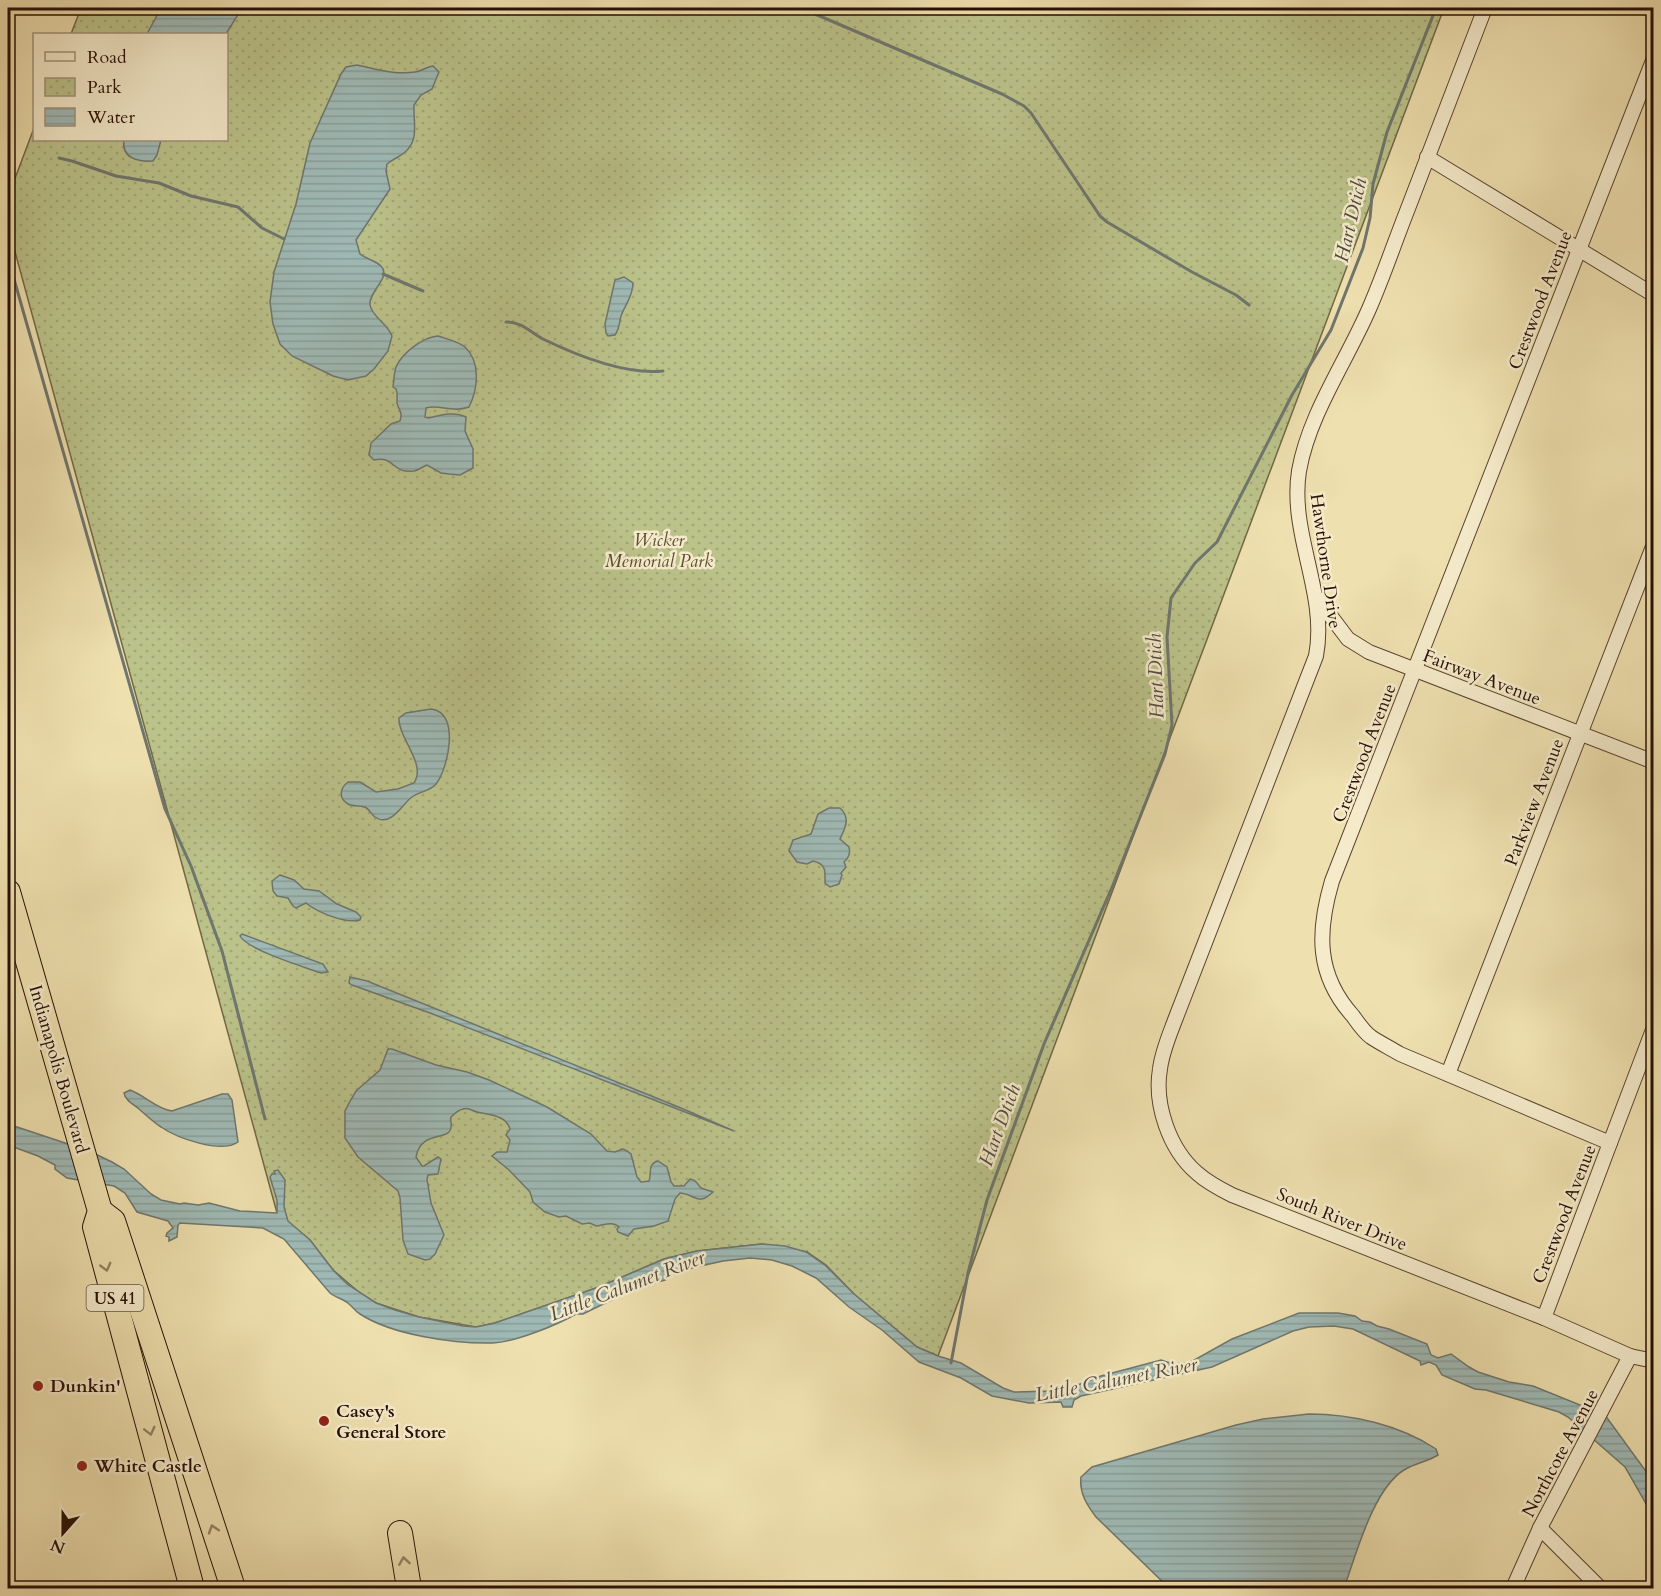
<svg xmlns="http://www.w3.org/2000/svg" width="1661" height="1596" viewBox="0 0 1661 1596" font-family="Cardo,serif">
	<defs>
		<pattern id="park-dots" width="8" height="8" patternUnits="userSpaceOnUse" patternTransform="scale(1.5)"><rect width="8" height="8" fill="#bbc28a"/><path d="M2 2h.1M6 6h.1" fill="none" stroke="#a1a675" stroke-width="1.8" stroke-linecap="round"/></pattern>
		<pattern id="water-rules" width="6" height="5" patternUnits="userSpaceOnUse" patternTransform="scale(1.5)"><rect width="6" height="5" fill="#9fbab6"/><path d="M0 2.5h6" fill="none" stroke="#899f9b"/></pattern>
	</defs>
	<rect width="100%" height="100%" fill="#efe0af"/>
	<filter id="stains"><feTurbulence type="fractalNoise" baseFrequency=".00333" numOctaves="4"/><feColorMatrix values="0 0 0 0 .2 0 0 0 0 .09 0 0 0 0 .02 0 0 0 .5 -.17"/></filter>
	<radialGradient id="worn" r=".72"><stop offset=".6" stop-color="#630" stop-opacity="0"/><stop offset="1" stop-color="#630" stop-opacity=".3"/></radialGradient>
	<path fill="url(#park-dots)" stroke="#716846" stroke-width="1.5" d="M81 8H1444L938 1356 917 1347 854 1294 826 1265 807 1252 762 1244 697 1251 664 1259 599 1287 495 1323 476 1327 419 1317 376 1303 361 1294 333 1270 310 1240 277 1213 8 226V197L34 128V140H226V34H71Z"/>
	<g fill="url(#water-rules)" stroke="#6f766e" stroke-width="1.5">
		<path d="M161 8H242L226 34H147Z"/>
		<path d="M357 65C376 69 395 75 415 72 422 71 426 67 433 66L439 72 432 89 421 95 414 105C413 122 420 140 404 153 399 157 393 159 387 164L386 171 390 189 356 240 360 254C366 259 375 260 381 266 392 277 368 292 370 305 372 317 388 324 392 336L388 351 374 369 366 376 348 380 333 376 292 356 280 344 273 324 270 302 274 272 296 204 310 143 341 74 346 67Z"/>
		<path d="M124 140H161L157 155 153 161C138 162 121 158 124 140Z"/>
		<path d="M624 277 633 283C633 296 625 305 621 316 619 323 620 328 615 335L608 336 606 333 605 324 615 280Z"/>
		<path d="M438 336C447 339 457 341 465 347 481 362 478 389 469 407 452 413 439 404 426 408L425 417 428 418C441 415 454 411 466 417L465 431 473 449V468L460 475 449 474 441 473 427 465C422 467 419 470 414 471 391 474 395 455 374 460L369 455 371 443 391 424 400 421C403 412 399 411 397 403 397 398 398 394 396 389L393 387C394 380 394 373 396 367 402 353 423 337 438 336Z"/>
		<path d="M431 709C461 712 448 769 436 784 429 792 420 791 412 797 402 804 391 828 375 817 371 814 370 810 365 807 360 805 353 807 348 804 338 798 340 788 348 782H360L376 792 398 789 414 783C427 764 398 738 399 718L406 713Z"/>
		<path d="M829 808H840C851 818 845 828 840 839L849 847C851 854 849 858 844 862L846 867 841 873 842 875 839 884 830 887 825 883C825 872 827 864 813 861L807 864 797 862 789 851 793 840 811 834 818 814Z"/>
		<path d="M280 875 294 880 304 889 319 891 337 904 356 912 361 917 360 920C345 924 317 912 306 903L296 908 293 906 288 898 277 896 273 891 272 881Z"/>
		<path d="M242 934 323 964 328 972 321 973C304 967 248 950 240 936Z"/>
		<path d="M350 977 367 981 681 1108 734 1131 430 1013 352 985 349 983Z"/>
		<path d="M388 1049H392L436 1065 467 1072 489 1080 547 1107 591 1134 607 1151 615 1152 623 1149 627 1151 631 1154 637 1177 641 1182 649 1181C652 1173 647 1164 658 1161L667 1167 671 1182 674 1186H684L690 1179C697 1180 697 1184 701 1188L713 1192C697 1207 696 1194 680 1193L675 1199 668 1221 654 1226 634 1229 628 1236 618 1232 617 1229 619 1227C613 1221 604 1225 596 1226L590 1223 582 1224 566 1216 559 1217 545 1212 533 1202 530 1192 509 1170 492 1156 497 1152H507L510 1140 506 1135 510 1129C506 1115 489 1115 477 1112 472 1111 469 1107 463 1109 458 1110 454 1114 451 1117 450 1120 452 1124 451 1127 450 1142 421 1129 416 1157L422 1166H424L438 1157 441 1159 438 1174 428 1175 427 1179 431 1203 444 1235 435 1254 430 1259 425 1260 408 1254 403 1240 400 1198 398 1191 358 1157 345 1138V1111L349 1103 356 1091 380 1070Z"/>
		<path d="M130 1090C144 1095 157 1109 172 1111L222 1094H228L232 1100 238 1142C221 1154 177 1138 161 1127 153 1122 146 1115 139 1109 133 1104 125 1100 124 1093Z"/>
		<path d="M8 1124 89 1151 112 1162 124 1169 151 1194 161 1200 180 1204 184 1203 198 1205 209 1203 240 1211 277 1213V1200L270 1177 272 1174H275L274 1171 278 1170 285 1180 284 1207 288 1221 310 1240 333 1270 347 1284 376 1303 395 1310 419 1317 463 1326 476 1327 495 1323 599 1287 664 1259 697 1251 762 1244 785 1246 806 1252 826 1266 854 1294 917 1347 938 1356 961 1363 1003 1388 1014 1392 1050 1391 1075 1386 1101 1376 1161 1360 1173 1364 1189 1363 1232 1339 1299 1313H1338L1355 1316 1362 1321 1370 1322 1377 1326 1389 1329 1427 1344 1431 1355 1438 1358 1451 1354 1469 1367 1478 1372 1509 1382 1533 1386 1605 1415 1653 1481V1516L1625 1467 1568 1417 1559 1412 1486 1390 1475 1389 1442 1375 1436 1365 1429 1362 1421 1365 1420 1361 1353 1329 1334 1326 1309 1327 1293 1331 1212 1367 1081 1396 1074 1400 1072 1407H1063L1061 1402 1029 1403 992 1396 961 1378 919 1362 882 1330 849 1307 816 1278 792 1266 772 1260 750 1258 723 1261 678 1271 665 1280 636 1288 583 1314H576C557 1325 515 1342 493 1343 455 1344 392 1335 360 1314 355 1311 353 1307 349 1304 344 1299 336 1298 330 1293L284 1239 263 1228 180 1223 178 1225 177 1237 169 1241V1237L166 1236 167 1233 173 1228 168 1221 137 1212 125 1193 114 1186 67 1178 55 1169V1165L38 1156 8 1145Z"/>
		<path d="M1309 1414C1352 1414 1400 1425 1436 1449L1438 1455C1427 1462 1415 1463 1404 1470 1373 1489 1356 1555 1344 1588H1169L1096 1517C1087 1505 1079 1493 1081 1477L1092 1467 1236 1425 1263 1419Z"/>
	</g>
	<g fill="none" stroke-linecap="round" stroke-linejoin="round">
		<g stroke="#6f766e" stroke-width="3">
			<path d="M801 8 1002 94 1024 106 1031 113 1100 216 1107 222 1192 272 1236 295 1249 305"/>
			<path d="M59 158 72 161 116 176 159 183 191 196 238 207 262 228 284 239"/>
			<path d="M8 258 165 809 191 866 222 951 265 1119"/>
			<path d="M383 274 423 291"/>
			<path d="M506 322C520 321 532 333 543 339 578 356 624 375 663 371"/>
			<path d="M951 1363 968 1273 987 1200 1044 1044 1113 885 1165 754 1172 725 1167 637 1171 598 1195 563 1217 542 1292 395 1331 330 1363 248 1370 218 1373 184 1387 132 1436 8"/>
		</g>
		<g stroke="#59432e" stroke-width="16">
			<g id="street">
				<path d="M1485 8C1459 75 1433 143 1407 211 1394 244 1383 277 1369 309 1346 362 1309 414 1299 471 1289 534 1328 594 1316 656L1175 1020C1169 1036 1162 1052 1160 1069 1154 1104 1169 1149 1197 1173 1207 1182 1220 1189 1232 1195L1544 1318 1630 1356"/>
				<path d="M1427 157 1654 295"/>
				<path d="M1317 598 1348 639 1369 652 1654 762"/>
				<path d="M1448 1074 1654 544"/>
				<path d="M1610 1143 1654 1027"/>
				<path d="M1544 1318 1610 1143 1400 1054C1390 1048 1380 1043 1371 1037 1364 1032 1358 1023 1353 1016 1316 975 1317 932 1332 881L1654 58"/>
				<path d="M1540 1528 1600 1588"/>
				<path d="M1513 1588 1540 1528 1630 1356 1654 1361"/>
			</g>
		</g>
		<g stroke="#270f03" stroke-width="26">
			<g id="highway">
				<path d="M8 892 100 1211 95 1227 192 1588"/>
				<path d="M100 1211 113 1221 233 1588"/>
				<path d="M400 1533 409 1588"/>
			</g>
		</g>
		<use href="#street" stroke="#f5ebcb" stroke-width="14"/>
		<use href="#highway" stroke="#efe0af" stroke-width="24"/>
	</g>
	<defs><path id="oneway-chevron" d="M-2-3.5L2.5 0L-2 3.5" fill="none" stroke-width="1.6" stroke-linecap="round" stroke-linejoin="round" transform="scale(1.5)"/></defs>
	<g stroke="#958262">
		<use href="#oneway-chevron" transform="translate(106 1267) rotate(75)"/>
		<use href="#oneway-chevron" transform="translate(150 1431) rotate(76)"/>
		<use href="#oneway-chevron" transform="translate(213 1529) rotate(-108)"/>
		<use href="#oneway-chevron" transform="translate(404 1561) rotate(-99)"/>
	</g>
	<g fill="#8f2418" stroke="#f5ebcb" stroke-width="2">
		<circle cx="38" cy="1386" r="6"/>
		<circle cx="324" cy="1421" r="6"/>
		<circle cx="82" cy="1466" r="6"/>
	</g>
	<g text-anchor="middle" stroke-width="5" stroke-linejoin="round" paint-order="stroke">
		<rect fill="#f5ebcb" stroke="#65513f" stroke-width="1.5" x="86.5" y="1285" width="57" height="26" rx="4.5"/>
		<g font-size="16" font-weight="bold" fill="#270f03">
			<text x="115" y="1304">US 41</text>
		</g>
		<g font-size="18" fill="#270f03" stroke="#f5ebcb">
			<text transform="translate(1540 300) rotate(-69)" y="6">Crestwood Avenue</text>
			<text transform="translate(1326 561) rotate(82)" y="6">Hawthorne Drive</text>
			<text transform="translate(1482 677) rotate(21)" y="6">Fairway Avenue</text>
			<text transform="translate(1364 753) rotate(-69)" y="6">Crestwood Avenue</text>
			<text transform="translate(1534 802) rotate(-69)" y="6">Parkview Avenue</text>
			<text transform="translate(59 1069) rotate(74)" y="6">Indianapolis Boulevard</text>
			<text transform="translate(1564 1214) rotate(-69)" y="6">Crestwood Avenue</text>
			<text transform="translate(1342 1219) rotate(22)" y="6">South River Drive</text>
			<text transform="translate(1560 1453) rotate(-62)" y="6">Northcote Avenue</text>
		</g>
		<g font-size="18" font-style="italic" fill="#5b4e32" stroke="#f5ebcb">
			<text x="659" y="546">Wicker<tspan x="659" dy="21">Memorial Park</tspan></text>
		</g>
		<g font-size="18" font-weight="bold" fill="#270f03" stroke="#f5ebcb" text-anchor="start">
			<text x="50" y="1392">Dunkin'</text>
			<text x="336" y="1417">Casey's<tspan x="336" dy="21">General Store</tspan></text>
			<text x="94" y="1472">White Castle</text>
		</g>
		<g font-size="20" font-style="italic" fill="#514b42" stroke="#f5ebcb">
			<text transform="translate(1350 220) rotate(-77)" y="7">Hart Dtich</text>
			<text transform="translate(1155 676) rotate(-92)" y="7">Hart Dtich</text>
			<text transform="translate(999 1125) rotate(-70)" y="7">Hart Dtich</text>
			<text transform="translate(627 1285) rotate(-21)" y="7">Little Calumet River</text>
			<text transform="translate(1116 1379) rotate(-11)" y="7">Little Calumet River</text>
		</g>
	</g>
	<rect width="1661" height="1596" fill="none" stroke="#efe0af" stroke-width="30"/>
	<rect x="9" y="9" width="1643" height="1578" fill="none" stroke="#270f03" stroke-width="3"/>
	<rect x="15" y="15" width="1631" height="1566" fill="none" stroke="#270f03" stroke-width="1.5"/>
	<rect x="33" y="33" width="195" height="108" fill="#f5ebcb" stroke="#a3937b" stroke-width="1.5"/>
	<rect x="45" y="52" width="30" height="9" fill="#f5ebcb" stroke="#a3937b" stroke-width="1.5"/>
	<text x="87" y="63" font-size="18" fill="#270f03">Road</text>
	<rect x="45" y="78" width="30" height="18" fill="url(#park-dots)" stroke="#a3937b" stroke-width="1.5"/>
	<text x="87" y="93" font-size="18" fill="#270f03">Park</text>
	<rect x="45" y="108" width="30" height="18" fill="url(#water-rules)" stroke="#a3937b" stroke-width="1.5"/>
	<text x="87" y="123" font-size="18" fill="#270f03">Water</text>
	<g transform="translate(63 1533) rotate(201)" stroke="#f5ebcb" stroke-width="4.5" paint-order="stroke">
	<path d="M0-4.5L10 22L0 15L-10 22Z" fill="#270f03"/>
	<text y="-9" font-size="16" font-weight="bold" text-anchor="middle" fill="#270f03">N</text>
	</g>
	<rect width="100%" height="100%" filter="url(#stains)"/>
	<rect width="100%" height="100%" fill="url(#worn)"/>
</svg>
